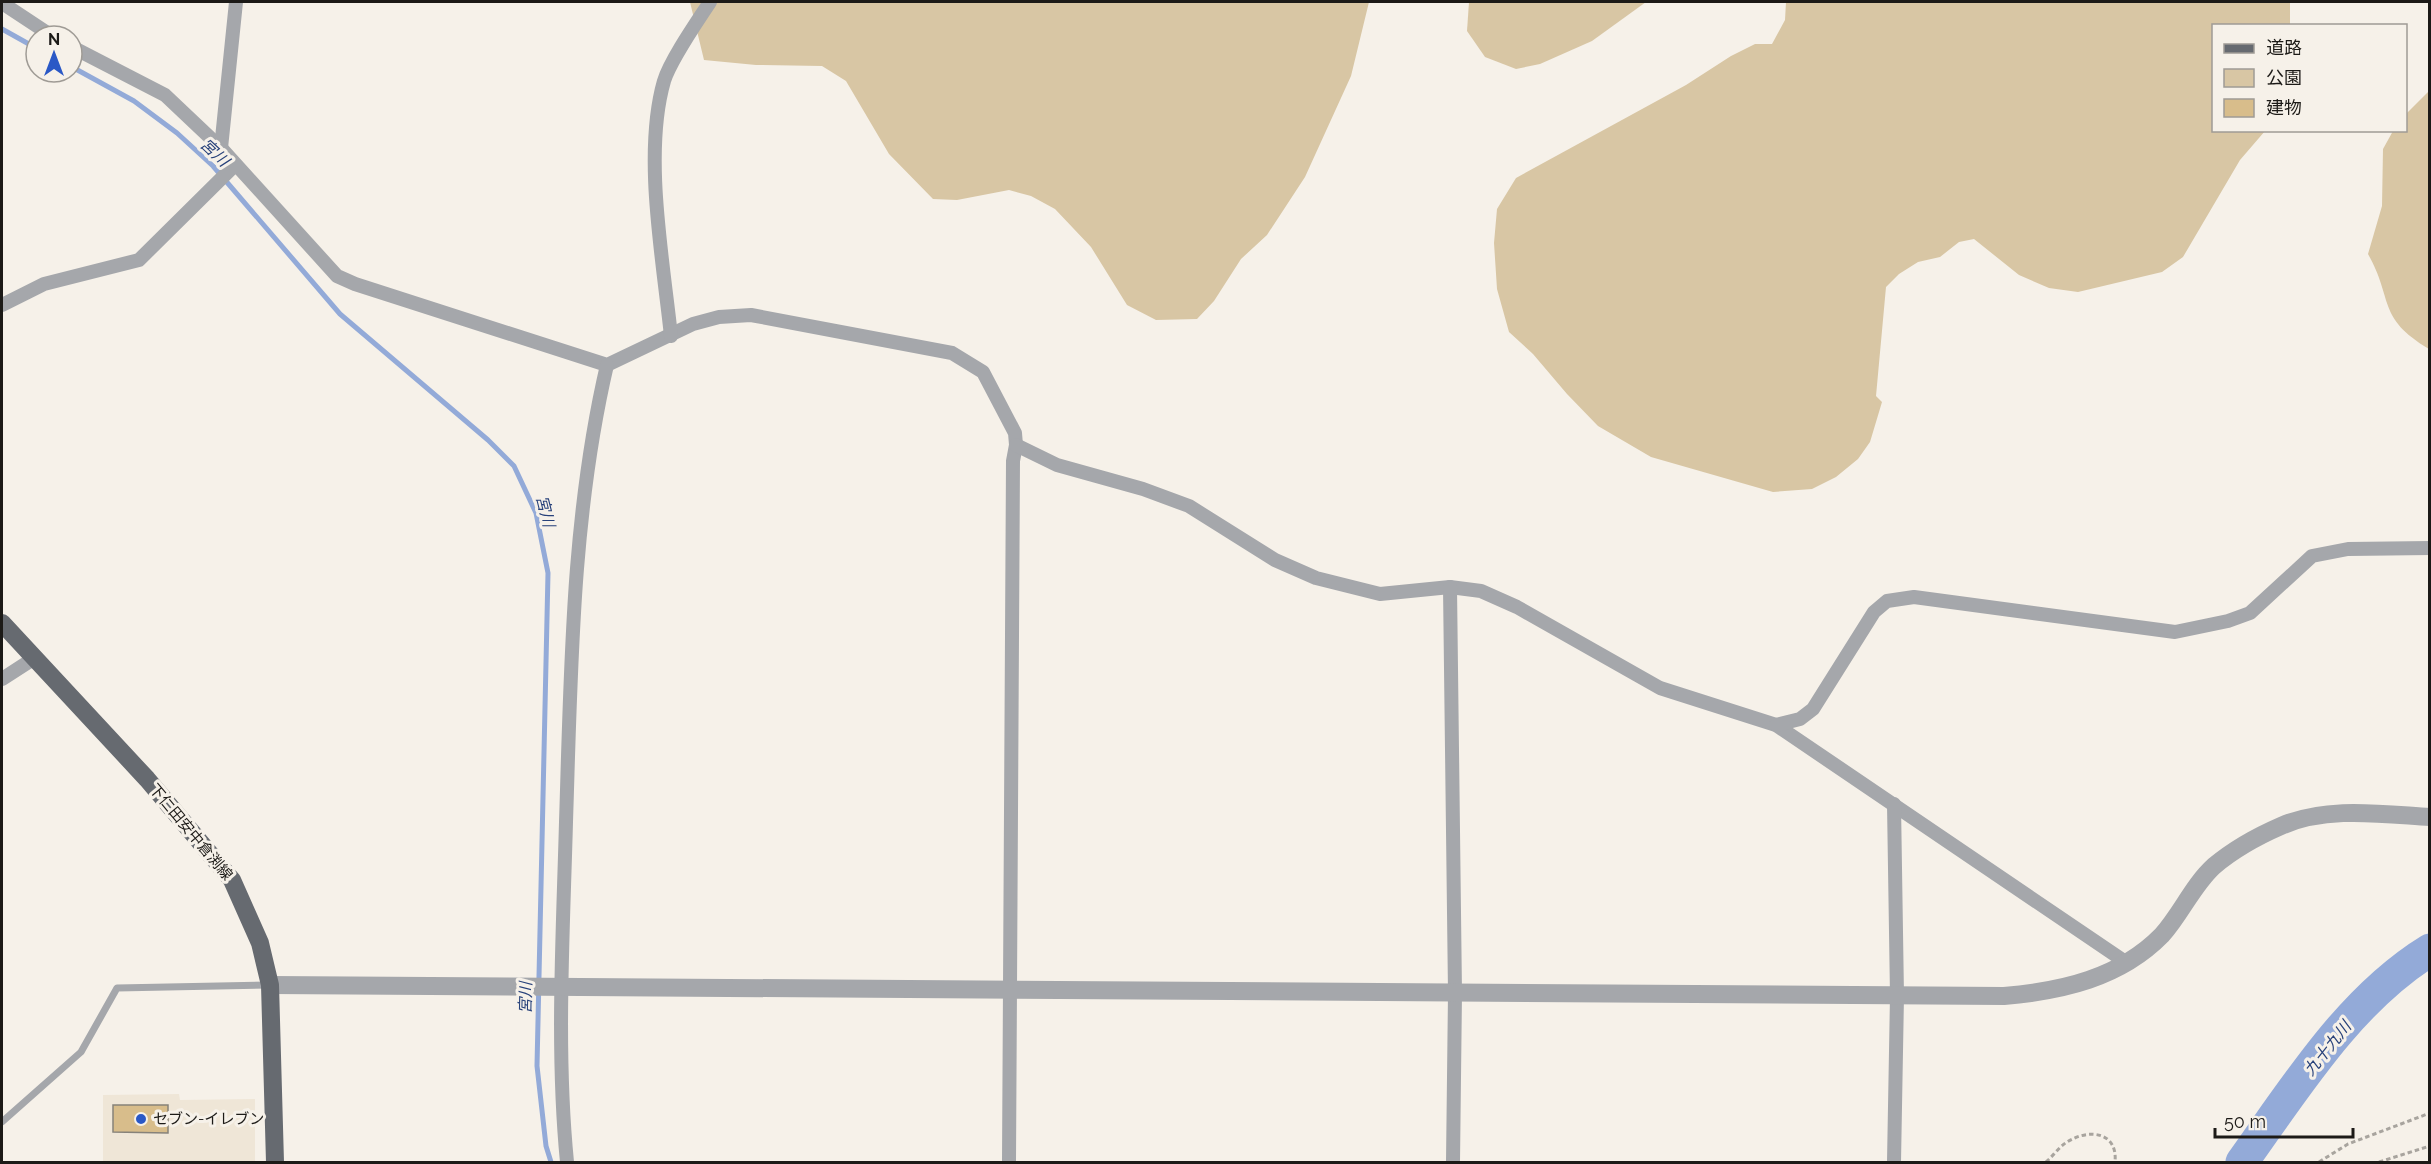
<svg xmlns="http://www.w3.org/2000/svg" width="2431" height="1164" viewBox="0 0 2431 1164" font-family="Raleway,'Noto Sans JP',sans-serif">
	<rect width="100%" height="100%" fill="#f6f1e9"/>
	<path fill="#efe6d7" d="M179 1094 180 1100 255 1099V1162H103V1095Z"/>
	<g fill="#d8c6a4">
		<path d="M690 2H1369L1351 76 1305 177 1267 235 1241 259 1214 301 1197 319 1156 320 1127 305 1091 247 1055 209 1031 196 1009 190 957 200 933 199 889 154 846 81 822 66 756 65 704 60Z"/>
		<path d="M1469 2H1646L1592 41 1540 64 1516 69 1485 57 1467 31Z"/>
		<path d="M1786 2H2290V25L2214 26V130L2265 131 2240 160 2183 257 2162 272 2078 292 2049 288 2019 275 1974 239 1959 242 1940 257 1918 262 1899 274 1886 287 1876 396 1882 402 1870 442 1858 459 1836 477 1812 489 1773 492 1651 457 1598 426 1567 394 1533 354 1509 332 1497 289 1494 243 1497 209 1516 178 1686 85 1731 56 1755 44H1772L1785 20Z"/>
		<path d="M2429 91V349C2376 317 2394 300 2368 254L2382 206 2383 149 2393 131 2406 130V114Z"/>
	</g>
	<g fill="none" stroke-linecap="round" stroke-linejoin="round">
		<g stroke="#93aad8" stroke-width="5">
			<path d="M2 29 36 48"/>
			<path d="M72 67 134 101 177 133 213 166 340 314 488 440 514 466 536 513 548 573 537 1066 546 1146 551 1162"/>
		</g>
		<path stroke="#93aad8" stroke-width="33" d="M2242 1162C2295 1088 2350 999 2430 950"/>
	</g>
	<path fill="#d8bd8b" stroke="#86827a" stroke-width="1.5" d="M113 1105H168V1133L113 1132Z"/>
	<g fill="none" stroke-linecap="round" stroke-linejoin="round">
		<g stroke="#a8a49e" stroke-width="3" stroke-dasharray="4.5 3" stroke-linecap="butt">
			<path d="M2046 1162C2053 1156 2059 1147 2067 1142 2089 1128 2118 1132 2115 1162"/>
			<path d="M2319 1162 2348 1144 2430 1113"/>
			<path d="M2379 1162 2430 1146"/>
		</g>
		<path stroke="#a5a7ab" stroke-width="7" d="M2 1122 81 1052 117 988 268 985"/>
		<g stroke="#a5a7ab" stroke-width="14">
			<path d="M2 3 52 36"/>
			<path d="M72 47 165 95 221 148 337 276 355 284 607 365 693 324 719 317 751 315 952 353 983 372 1015 433 1016 445 1013 461 1009 1162"/>
			<path d="M221 148 236 2"/>
			<path d="M2 305 44 284 139 260 235 165"/>
			<path d="M671 336C663 259 643 154 664 81 671 59 697 22 710 2"/>
			<path d="M1016 445 1057 465 1143 489 1189 506 1275 560 1316 578 1380 594 1450 587 1481 591 1517 607 1660 688 1776 725 2127 963"/>
			<path d="M1450 587 1455 993 1453 1162"/>
			<path d="M2 679 33 659"/>
			<path d="M1776 725 1800 719 1813 709 1874 612 1887 601 1914 597 2175 632 2228 621 2250 613 2312 556 2348 549 2430 548"/>
			<path d="M567 1162C556 1050 563 935 566 822 571 668 572 515 607 365"/>
			<path d="M1894 1162 1897 996 1894 804"/>
		</g>
		<path stroke="#a5a7ab" stroke-width="18" d="M270 985 2004 996C2062 991 2120 978 2162 935 2181 914 2193 885 2214 866 2233 850 2258 836 2281 826 2326 806 2381 814 2430 817"/>
		<path stroke="#666a70" stroke-width="18" d="M2 623 147 779 232 880 260 943 270 985 275 1162"/>
	</g>
	<circle fill="#2a58c6" stroke="#f6f1e9" stroke-width="2" cx="141" cy="1119" r="6"/>
	<g text-anchor="middle" stroke-width="6" stroke-linejoin="round" paint-order="stroke">
		<g font-size="15" fill="#1c1a17" stroke="#f6f1e9">
			<text transform="translate(191 832) rotate(50)" y="5">下仁田安中倉渕線</text>
		</g>
		<g font-size="15" fill="#1c1a17" stroke="#f6f1e9" text-anchor="start">
			<text x="153" y="1124">セブン-イレブン</text>
		</g>
		<g font-size="16" font-style="italic" fill="#27417a" stroke="#f6f1e9">
			<text transform="translate(215 152) rotate(43)" y="6">宮川</text>
			<text transform="translate(546 511) rotate(76)" y="6">宮川</text>
			<text transform="translate(525 998) rotate(-89)" y="6">宮川</text>
			<text transform="translate(2327 1048) rotate(-51)" y="6">九十九川</text>
		</g>
	</g>
	<rect width="2431" height="1164" fill="none" stroke="#1c1a17" stroke-width="6"/>
	<rect x="2212" y="24" width="195" height="108" fill="#f6f1e9" stroke="#9f9b95" stroke-width="1.5"/>
	<rect x="2224" y="44" width="30" height="9" fill="#666a70" stroke="#9f9b95" stroke-width="1.5"/>
	<text x="2266" y="54" font-size="18" fill="#1c1a17">道路</text>
	<rect x="2224" y="69" width="30" height="18" fill="#d8c6a4" stroke="#9f9b95" stroke-width="1.5"/>
	<text x="2266" y="84" font-size="18" fill="#1c1a17">公園</text>
	<rect x="2224" y="99" width="30" height="18" fill="#d8bd8b" stroke="#9f9b95" stroke-width="1.5"/>
	<text x="2266" y="114" font-size="18" fill="#1c1a17">建物</text>
	<g transform="translate(54 54)"><circle r="28" fill="#f6f1e9" stroke="#9f9b95" stroke-width="1.5"/>
	<path d="M0-4.5L10 22L0 15L-10 22Z" fill="#2a58c6"/>
	<text y="-9" font-size="16" font-weight="bold" text-anchor="middle" fill="#1c1a17">N</text>
	</g>
	<path d="M2215 1128v9h138v-9" fill="none" stroke="#1c1a17" stroke-width="3"/>
	<text x="2224" y="1128" font-size="18" fill="#1c1a17" stroke="#f6f1e9" stroke-width="4.5" paint-order="stroke">50 m</text>
</svg>
